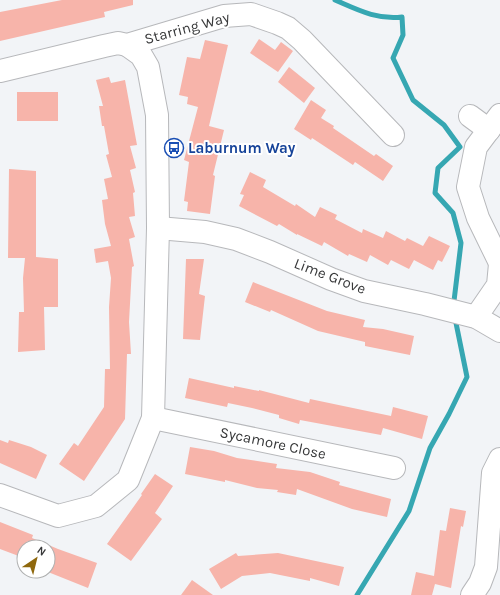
<svg xmlns="http://www.w3.org/2000/svg" width="500" height="595" viewBox="0 0 500 595" font-family="Karla,sans-serif">
	<rect width="100%" height="100%" fill="#f2f4f7"/>
	<g fill="none" stroke-linecap="round" stroke-linejoin="round">
		<g stroke="#36a7b2" stroke-width="5">
			<path d="M335 0C358 10 377 20 402 17L403 35 393 58 413 100 444 125 460 147 438 168 435 193 453 213 461 243 454 301"/>
			<path d="M357 595 409 511 430 448 449 414 467 377 456 323"/>
		</g>
	</g>
	<g fill="#f7b4aa">
		<path d="M62 0H133V5L104 12 105 17 0 41V12Z"/>
		<path d="M259 39 275 50 281 42 293 51 278 72 250 53Z"/>
		<path d="M205 40 228 45 209 126 224 130 213 175 215 176 210 214 187 211 188 202 184 201 189 162 184 160 198 107 187 104 188 97 179 95 187 57 200 59Z"/>
		<path d="M289 67 315 88 304 103 278 82Z"/>
		<path d="M109 77 111 83 125 80 137 145 130 146 136 168 130 170 135 192 133 193 135 216 129 217 135 237 129 239 134 266 132 267 129 322 131 354H127L125 419 84 481 59 464 74 443 78 446 104 407 105 369H110L109 307 111 278 108 261 96 263 94 249 111 246 105 224 102 200 108 199 104 179 112 177 106 155 109 154 104 126H102L99 106H103L96 80Z"/>
		<rect x="17" y="92" width="41" height="29"/>
		<path d="M311 100 326 110 321 118 334 126 333 128 374 156 376 154 393 166 383 181 355 162 353 165 312 138 311 140 294 129Z"/>
		<path d="M9 169 36 171V257L58 259V307H44L45 350 18 352 19 312H24L23 278 25 258H8Z"/>
		<path d="M250 172 266 180 263 187 295 206 296 204 315 217 320 207 337 215 335 219 362 233 363 229 383 238 386 231 405 241 407 238 423 246 429 236 450 246 442 262 438 260 433 270 414 260 409 269 391 260 388 265 370 255 367 262 349 254 348 256 324 242 322 246 297 234V235L279 224 277 226 239 206 244 195 240 194Z"/>
		<path d="M186 259H204L199 294 205 296 200 340 183 339Z"/>
		<path d="M253 282 327 311 365 320 363 327 383 329 414 336 410 355 365 346V342L318 331 271 310 270 312 245 302Z"/>
		<path d="M189 378 234 388V386L259 391V390L309 403 310 399 391 416 393 407 428 416 422 439 383 428 381 435 300 420 299 424 279 418V415L252 408 228 403 227 407 185 398Z"/>
		<path d="M0 440 8 443 9 440 31 447 47 455 36 479 0 463Z"/>
		<path d="M190 447 214 451 237 458 277 464 276 468 310 472 340 482 339 485 391 499 387 517 352 509 297 489 296 495 277 492 278 490 257 488 225 480V482L185 474Z"/>
		<path d="M155 474 173 486 155 513 162 519 131 561 107 544 142 495 141 494Z"/>
		<path d="M450 508 466 511 463 527 461 526 451 588 435 584 432 595H411L416 572 434 576 440 530 446 531Z"/>
		<path d="M0 522 33 535 32 538 58 549 97 563 88 588 48 572 50 568 48 567V547H24V558L0 549Z"/>
		<path d="M236 553 238 556 278 553 344 567 339 586 310 578V581L270 573 242 576 221 589 209 569Z"/>
		<path d="M192 580 213 595H181Z"/>
	</g>
	<g fill="none" stroke-linecap="round" stroke-linejoin="round">
		<g stroke="#b7b8bb" stroke-width="24">
			<g id="minor">
				<path d="M0 71 104 46 118 43 127 45 224 16 251 14 277 23 288 28 302 40 393 135"/>
				<path d="M500 115 476 147 468 187 478 218 500 263"/>
				<path d="M470 116 489 130"/>
				<path d="M158 228 205 232 236 239 270 252 331 279 364 291 425 304 476 317 500 331"/>
				<path d="M476 317 498 285 500 264"/>
				<path d="M153 418 394 468"/>
				<path d="M0 495 58 516 96 506 128 480 153 418 158 228 157 115 148 67 141 55 127 45"/>
				<path d="M472 595 480 583 486 567 493 473 500 459"/>
			</g>
		</g>
		<use href="#minor" stroke="#fff" stroke-width="22"/>
	</g>
	<defs>
		<g id="bus-ring" transform="scale(1)"><circle r="9.5" fill="#fff" stroke="#1a4fb4" stroke-width="1.5"/><path d="M-5-6H5V4H4V6H2V4H-2V6H-4V4H-5ZM-3.5-4V0h7V-4ZM-3.5 1.2v1.5H-2V1.2ZM2 1.2v1.5H3.5V1.2Z" fill="#1a4fb4"/></g>
	</defs>
	<g fill-rule="evenodd">
		<use href="#bus-ring" x="174" y="148"/>
	</g>
	<g text-anchor="middle" stroke-width="4" stroke-linejoin="round" paint-order="stroke">
		<g font-size="15" fill="#38393a" stroke="#fff">
			<text transform="translate(187 28) rotate(-15)" y="5">Starring Way</text>
			<text transform="translate(330 276) rotate(21)" y="5">Lime Grove</text>
			<text transform="translate(273 443) rotate(12)" y="5">Sycamore Close</text>
		</g>
		<g font-size="15" font-weight="bold" fill="#164399" stroke="#fff" text-anchor="start">
			<text x="188" y="153">Laburnum Way</text>
		</g>
	</g>
	<g transform="translate(36 559) rotate(35)"><circle r="19" fill="#ffffff" stroke="#afb0b0"/>
	<path d="M0-3L7 15L0 10L-7 15Z" fill="#8f680d"/>
	<text y="-6" font-size="11" font-weight="bold" text-anchor="middle" fill="#38393a">N</text>
	</g>
</svg>
